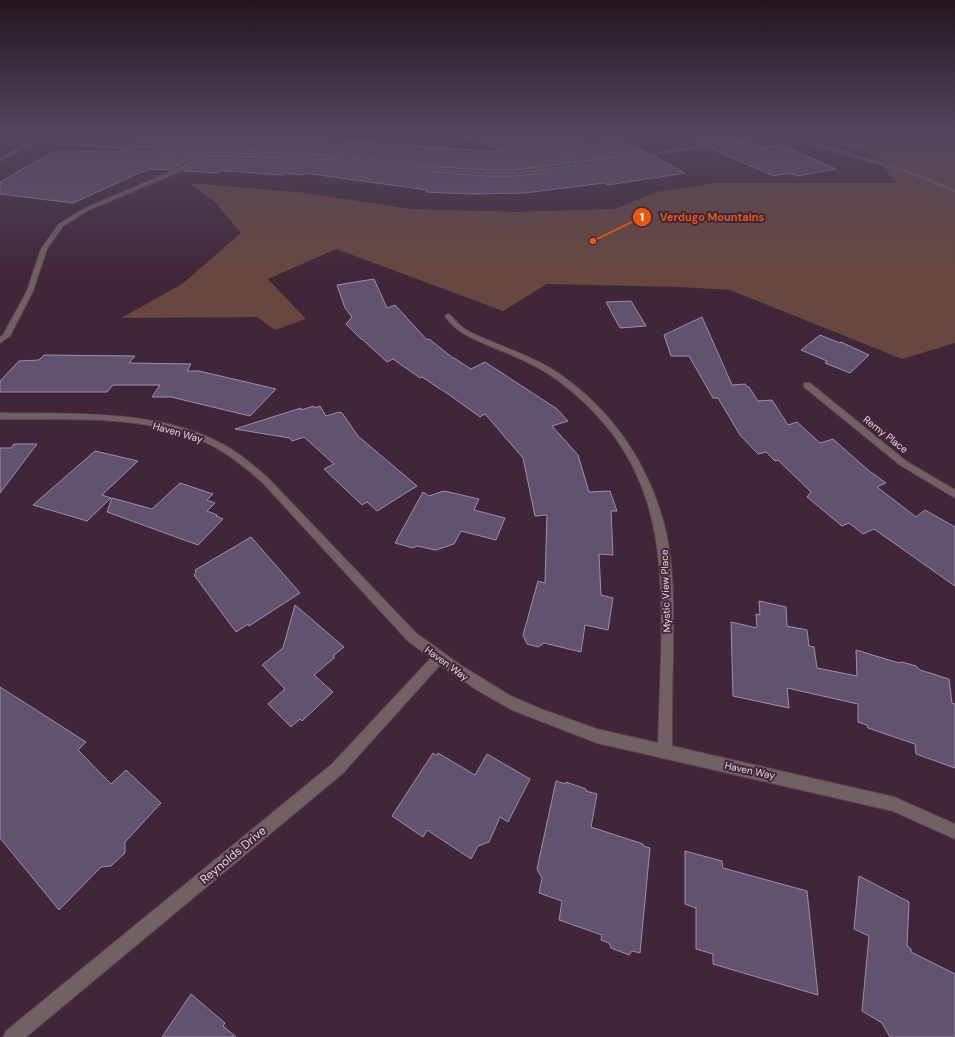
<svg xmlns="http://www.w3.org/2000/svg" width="955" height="1037" viewBox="0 0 955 1037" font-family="'DM Sans',sans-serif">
	<rect width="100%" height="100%" fill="#402638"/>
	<g fill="#68483e">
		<path d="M0 133H147L121 144 36 138 0 140Z"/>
		<path d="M806 133H955V343L902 359 730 290 680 287 547 284 503 311 336 249 268 279 306 319 275 330 257 317 121 318 182 284 241 233 214 201 189 183 307 193 411 209 515 212 614 209 657 192 715 183H897L870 153Z"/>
	</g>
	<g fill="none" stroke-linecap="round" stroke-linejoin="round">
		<path fill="#767ca2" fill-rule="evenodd" d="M793 133H796L779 138 778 137Z"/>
	</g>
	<g fill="#61526f" stroke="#9e8fae">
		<path d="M459 133H516L571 163 515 170H486L420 166 345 156 127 146 146 134H163L324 140 504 152 459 135Z"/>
		<path d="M525 133H573L589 142 619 138 647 153 581 162Z"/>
		<path d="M677 133H726L740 139 702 144Z"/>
		<path d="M747 142 760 148 781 145 836 169 797 176 789 173 773 176 710 148Z"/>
		<path d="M122 150 199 154 170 170 148 169 73 203 0 194V182L53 152H117Z"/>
		<path d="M209 155 345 160 420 170 486 176H515L548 172 654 156 685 173 608 185 604 183 524 193 473 194 426 192 427 190 305 173 303 175 284 173 281 175 228 171H220L217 173 184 171Z"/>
		<path d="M374 279 387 308 395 305 427 340 429 339 453 358H454L471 369 485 362 557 409 568 421 552 426 578 455 589 492 610 491 617 511H611L613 555 599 554 601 595 613 598 608 630 585 625 581 652 544 643 538 647 527 644 523 635 538 581 545 583 547 515 535 516 523 458 485 414 480 417 451 396 422 377 420 378 393 359 387 362 362 339H361L346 324 352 317 345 308 337 285Z"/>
		<path d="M631 301 646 326 620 328 606 302Z"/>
		<path d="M702 317 732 385 745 384 747 387H749L758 401 772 400 788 425 797 422 820 443 833 439 868 470 886 483 877 487 916 517 925 510 955 527V586L874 529 863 534 849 523 842 526 807 497 811 492 778 460 775 461 766 452 758 454 740 435 718 398H713L689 356H671L664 335Z"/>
		<path d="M820 335 840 343 841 342 869 355 850 373 825 363 827 361 801 350Z"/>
		<path d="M44 355 135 356 129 363 191 364 187 371H199L276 389 250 416 171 397H152L160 385H113L107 392H0V381L19 361 39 360Z"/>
		<path d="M314 406 315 408 320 406 326 416 339 412 342 413 358 436 417 486 377 511 367 502 362 505 324 469 334 464 304 437 292 441 290 438 235 429 301 408V410Z"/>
		<path d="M14 444H37L0 493V448H11Z"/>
		<path d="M95 451 138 461 102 495 111 498 87 521 33 505Z"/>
		<path d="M180 483 213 494 207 500 215 503 207 511 217 515 216 516 223 519 198 545 107 512 112 498 152 509Z"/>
		<path d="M444 491 479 499 474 510 505 518 496 540 461 531 454 544 436 550 417 546 413 548 395 543 423 492 429 496Z"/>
		<path d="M251 537 300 593 249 626 248 624 236 632 194 575 196 573 195 570Z"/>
		<path d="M759 601 786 607 787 626 807 630 809 646 814 647 817 668 857 676 856 650 899 663 902 662 916 666 920 670 949 679 952 703 955 704V768L916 754 915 744 868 728 867 725 858 722V704L787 688 789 708 733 696 731 622 757 628 756 614 760 615Z"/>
		<path d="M295 605 344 647 334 655V658L314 675 333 692 302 721 300 719 291 727 268 704 285 689 262 665 283 648Z"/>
		<path d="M0 687 86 742 78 750 111 784 126 770 161 803 125 842V853L111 866 101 867 59 910 0 838Z"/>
		<path d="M433 753 437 756 438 753 475 775 487 754 530 779 508 822 500 817 489 842 478 846 471 859 427 830 423 837 392 816Z"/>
		<path d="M556 781 566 784V782L586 789V791L597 794 591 827 643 844V846L650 848 640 953 632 951 629 955 611 948 609 943 601 940 602 935 559 920 562 901 539 893 542 878 537 869Z"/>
		<path d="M685 851 722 861 723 868 807 891 818 995 713 964V954L696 949V908L685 904Z"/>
		<path d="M859 876 909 902 907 946 911 949V952L955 974V1037H890L882 1023 862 1011 869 936 854 929Z"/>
		<path d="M191 994 225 1023 223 1026 236 1037H162Z"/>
	</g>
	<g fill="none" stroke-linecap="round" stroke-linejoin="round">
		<g stroke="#5b4253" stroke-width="2">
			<path id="service" d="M754 138C791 134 827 147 862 157 894 166 926 174 955 190V193L895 169 806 143 781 140H755Z"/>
		</g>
		<g stroke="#5b4253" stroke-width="2">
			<g id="minor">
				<path d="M517 133H522L581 164 755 138 757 139 548 171 515 174H486L420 169 345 159 209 153 183 170 89 210 63 226 47 249 33 291 10 336 0 343V337L3 335 27 291 41 249 59 224 85 208 179 168 204 153 34 143 0 161V158L28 143 0 144V142L33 141 117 147 345 157 420 167 486 172H515L576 164Z"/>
				<path d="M448 314C453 316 456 323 461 326 465 330 471 333 476 335 505 348 535 357 561 375 615 413 651 468 666 532 675 573 673 617 673 659 672 688 672 717 672 746L894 797 955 824V839L893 811 597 743 512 710 477 690 440 665 342 774 26 1037H3L6 1031 332 764 431 658 408 641 262 482C248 470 234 458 218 449 157 413 69 420 0 419V413C70 414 162 409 224 445 241 454 254 466 268 478L416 633 462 666 511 696 541 709 597 729 658 743C659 715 660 687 661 659 664 542 657 454 556 379 538 366 517 357 497 349 477 340 458 335 445 316Z"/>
				<path d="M804 383H810L906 461 955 490V498L900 465 804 387Z"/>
			</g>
		</g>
		<use href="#service" fill="#716163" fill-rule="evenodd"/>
		<use href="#minor" fill="#716163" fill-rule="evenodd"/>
	</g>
	<linearGradient id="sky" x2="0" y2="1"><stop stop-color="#23151f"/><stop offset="0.48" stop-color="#53475e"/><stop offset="1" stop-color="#53475e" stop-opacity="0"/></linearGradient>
	<rect width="955" height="278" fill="url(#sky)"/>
	<g text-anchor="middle" stroke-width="4" stroke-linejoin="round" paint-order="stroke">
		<g font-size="10" fill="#e9d7e3" stroke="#402638">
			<text transform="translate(178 432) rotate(16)" y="4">Haven Way</text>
			<text transform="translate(886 434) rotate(38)" y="4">Remy Place</text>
			<text transform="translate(665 591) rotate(-92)" y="4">Mystic View Place</text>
			<text transform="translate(447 663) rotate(36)" y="4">Haven Way</text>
			<text transform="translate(750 770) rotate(12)" y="4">Haven Way</text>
		</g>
		<g font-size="12" fill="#e9d7e3" stroke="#402638">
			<text transform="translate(233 855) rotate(-40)" y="4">Reynolds Drive</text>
		</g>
	</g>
	<path fill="none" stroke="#e8590c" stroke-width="1.5" d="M593 241L642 217"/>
	<g fill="#e8590c" stroke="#402638" stroke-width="1.5">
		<circle cx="593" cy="241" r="4"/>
		<circle cx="642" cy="217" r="10"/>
	</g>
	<g font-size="12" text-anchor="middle" font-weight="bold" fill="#fff">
		<text x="642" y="221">1</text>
	</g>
	<g font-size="11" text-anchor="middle" font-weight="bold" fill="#e8590c" stroke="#402638" stroke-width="4" stroke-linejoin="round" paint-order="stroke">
		<text x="712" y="221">Verdugo Mountains</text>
	</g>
</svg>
